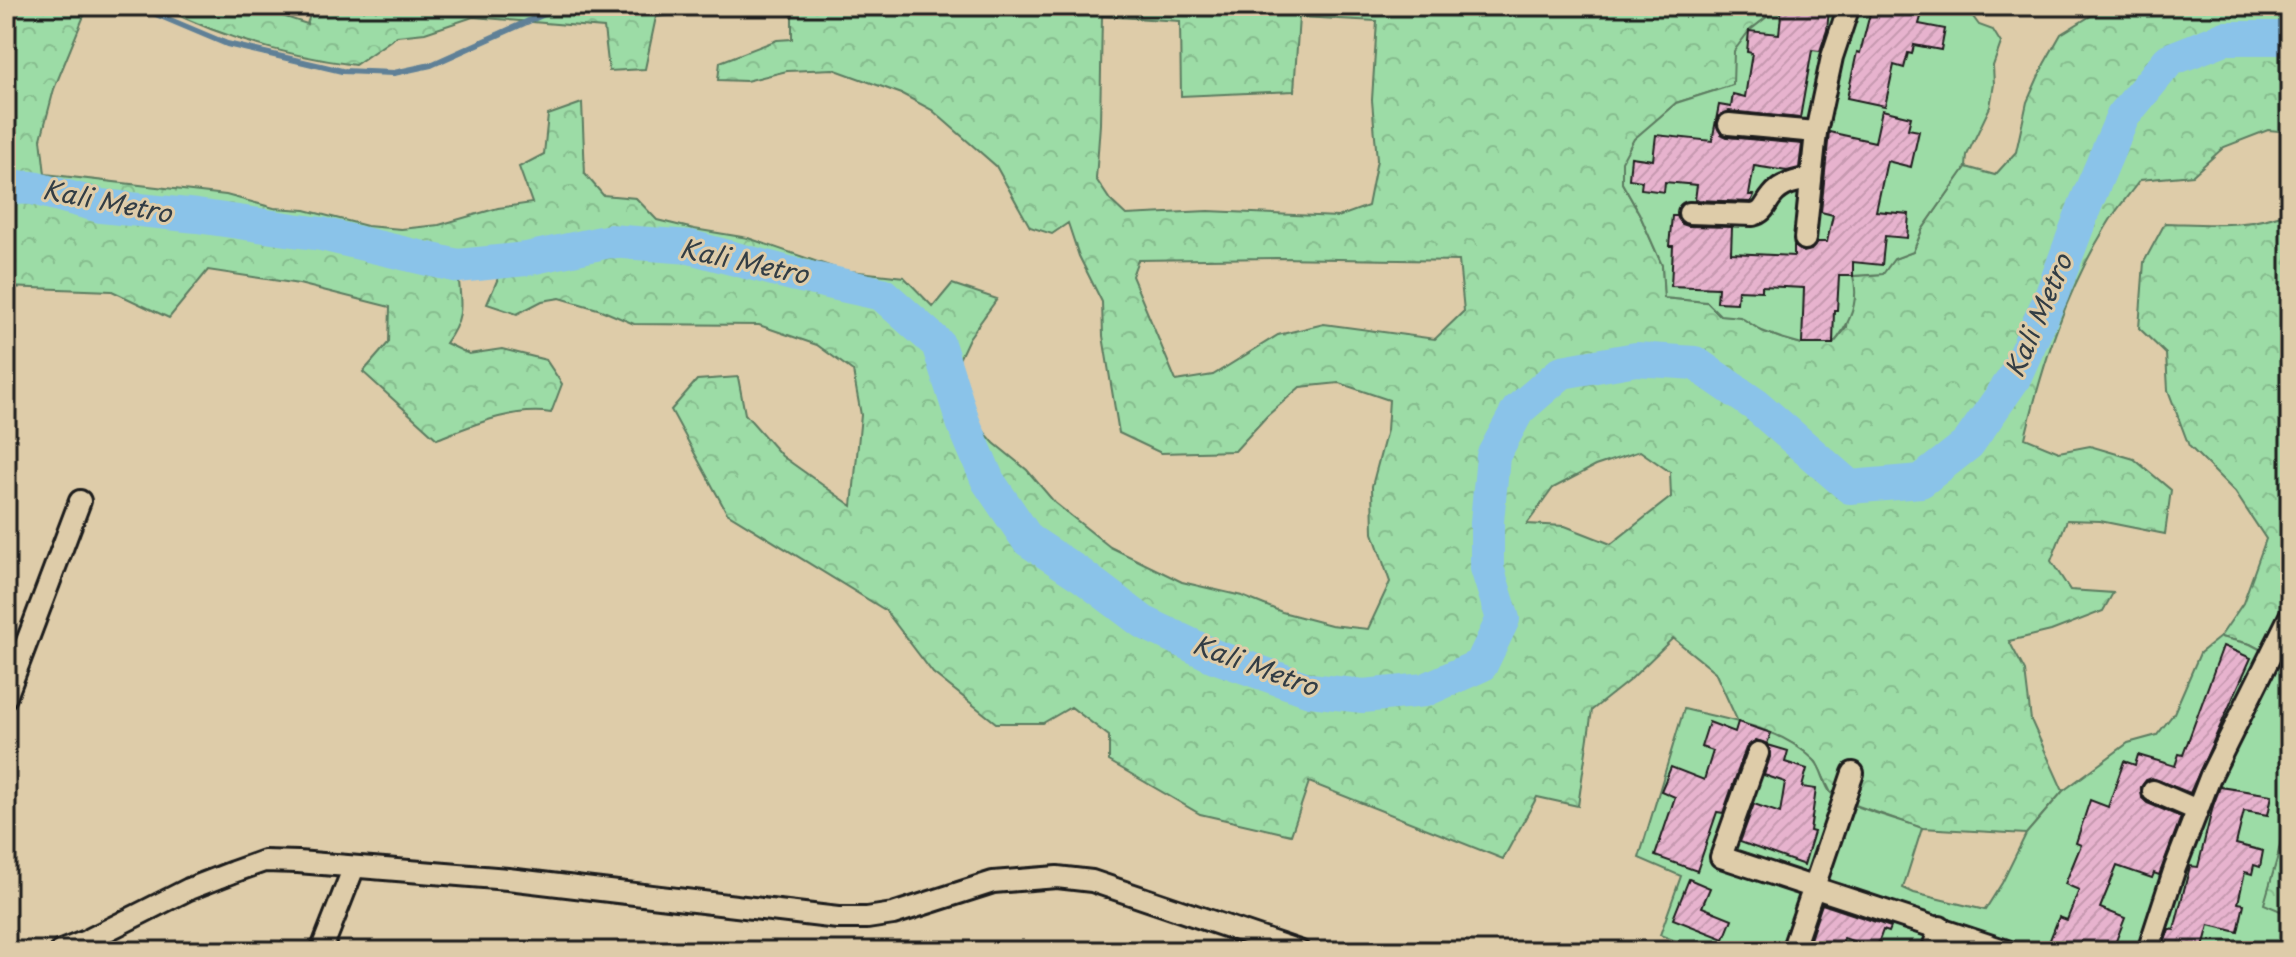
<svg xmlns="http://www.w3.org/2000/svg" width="2296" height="957" viewBox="0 0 2296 957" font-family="'Playpen Sans',sans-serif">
	<defs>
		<pattern id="forest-crowns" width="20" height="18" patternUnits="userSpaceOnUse" patternTransform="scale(2)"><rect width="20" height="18" fill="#9cdca6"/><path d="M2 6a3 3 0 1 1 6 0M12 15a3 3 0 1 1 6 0" fill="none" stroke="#86bc8e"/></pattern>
		<pattern id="building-hatch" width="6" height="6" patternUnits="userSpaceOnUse" patternTransform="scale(2)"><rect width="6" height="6" fill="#e7b3ce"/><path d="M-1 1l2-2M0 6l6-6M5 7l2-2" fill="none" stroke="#c699b0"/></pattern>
	</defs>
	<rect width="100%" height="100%" fill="#decca9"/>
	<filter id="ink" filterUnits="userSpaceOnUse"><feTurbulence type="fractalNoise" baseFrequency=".0125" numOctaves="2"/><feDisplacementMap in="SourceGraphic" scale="16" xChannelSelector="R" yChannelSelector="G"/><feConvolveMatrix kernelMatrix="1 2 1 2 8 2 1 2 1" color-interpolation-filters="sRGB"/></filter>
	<g filter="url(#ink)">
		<g fill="url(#forest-crowns)" stroke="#5c7c61" stroke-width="2" fill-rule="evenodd">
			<path d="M6 6H88L54 89 41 139 45 174 226 195 274 208 305 210 367 226 401 229 439 225 498 208 532 203 519 167 544 154 548 115 582 103 585 174 603 195 636 198 657 220 694 229 748 238 841 270 904 277 933 307 952 284 997 299 969 338 955 368 960 404 994 443 1027 470 1055 503 1110 547 1182 582 1242 596 1282 612 1331 625 1368 629 1390 582 1373 533 1372 486 1387 430 1389 400 1339 383 1300 387 1267 416 1235 451 1161 453 1119 433 1103 336 1102 302 1079 256 1068 223 1052 234 1030 227 996 166 932 110 902 94 833 69 787 71 746 81 718 80 720 62 777 40 792 39V15L764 6H1781L1749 31 1733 85 1676 103 1656 122 1622 183 1639 213 1662 265 1664 298 1707 302 1720 315 1740 316 1762 331 1781 338 1802 344H1833L1847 327 1853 276 1882 274 1894 259 1913 252 1922 230 1966 167 1995 175 2016 152 2027 102 2044 64 2061 34 2107 6H2290V132L2268 130 2224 147 2193 175 2140 180C2129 195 2116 209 2107 225 2066 291 2043 363 2025 438L2059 452 2090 446 2134 459 2171 490 2165 534 2100 521 2067 520 2051 561 2070 590 2113 593 2103 611 2051 631 2009 641 2025 671 2031 720 2063 791 2026 834 1922 828 1858 806 1831 793 1816 762 1793 744 1771 733 1738 722 1715 672 1673 638 1631 679 1592 710 1578 806 1537 797 1503 859 1309 782 1291 835 1200 814 1109 761V736L1071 707 1043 723H996L933 673 885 610 727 513 671 410 697 380 738 377 745 414 782 456 852 506 861 415 853 371 817 345 759 325 634 324 601 310 560 298 542 301 517 314 487 304 505 262 458 266C459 300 468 313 446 343L469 354 502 349 546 360 562 384 551 413C513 407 473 425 437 439L363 372 389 342 390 307 299 284 208 270 169 318 112 291 6 287ZM1102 16 1180 21 1181 96 1294 91 1299 17 1377 21 1372 100 1377 160 1368 206 1338 217 1208 211 1126 215 1110 200 1096 179 1100 124ZM1276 258 1459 261 1464 311 1435 339 1324 324 1278 335 1213 375 1176 381 1132 276 1138 260ZM1640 451 1670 472 1671 497 1611 544 1565 526 1527 524 1553 488 1595 466Z"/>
			<path d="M160 6H252L307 24 313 6H729L656 17 645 69 609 71 604 28 473 17 425 33 397 36 355 65C289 56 219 37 160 6Z"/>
			<path d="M2290 211V721L2283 693 2284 662 2250 644 2220 637 2243 603 2266 539 2235 492 2189 446 2168 390 2166 354 2139 328 2144 262 2165 223C2206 224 2252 229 2290 211Z"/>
			<path d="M2290 796V915L2263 905 2277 859Z"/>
		</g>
		<g fill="#9cdca6" stroke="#5c7c61" stroke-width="2">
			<path d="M1781 6H1965L1979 25 1993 30 2001 43 1993 66 1994 84 1990 107 1967 155 1966 167 1922 230 1913 252 1894 259 1883 274 1853 276C1860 302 1850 324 1833 344H1802L1781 338 1762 331 1740 317 1720 315 1707 302 1664 298 1662 265 1639 213 1622 183V161L1634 139 1676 103 1733 85 1734 51 1749 31Z"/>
			<path d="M2220 637 2250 644 2284 662 2283 693 2290 721V796L2277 859 2264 904 2290 915V951H1702L1660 935 1681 876 1639 858 1684 709C1728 720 1781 727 1814 760 1823 769 1823 784 1831 793 1843 805 1904 821 1922 828L1903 888 1914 893 1985 910 2002 883 2026 834 2063 791 2128 743 2157 735 2174 713 2200 653Z"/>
		</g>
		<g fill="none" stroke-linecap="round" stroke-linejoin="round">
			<path stroke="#5e8097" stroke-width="6" d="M137 6 227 44 342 71 394 73 431 65 562 6"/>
			<path stroke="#8ac3e9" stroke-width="34" d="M6 187 33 188 101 206 197 216 321 234 458 266 526 259 610 241 690 247 796 275 882 294 938 344 963 422 988 481 1028 540 1081 575 1143 622 1214 656 1310 690 1363 696 1425 690 1481 665 1503 619 1487 568V522L1493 456 1518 410 1562 372 1636 359 1695 363 1757 406 1850 487 1921 481 1968 444 2014 378 2052 294 2086 203 2123 116 2169 60 2225 38H2290"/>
		</g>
		<g fill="url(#building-hatch)" stroke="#1c1c1c" stroke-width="2">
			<path d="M1782 6 1829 10 1827 30 1820 51 1812 50 1800 118 1729 111 1719 116 1716 124 1721 134 1727 137 1802 144 1799 168 1787 171 1754 166 1749 195H1754L1751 202 1695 200 1697 185 1665 182 1664 192 1641 189 1642 181 1629 179 1631 157 1653 160 1656 135 1712 141 1719 105 1731 107 1733 94 1745 97 1752 53 1747 52 1749 31 1779 34Z"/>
			<path d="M1872 6H1924L1919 24 1945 29 1941 50 1914 45 1912 54 1908 53 1904 68 1894 65 1885 106 1847 98 1857 52 1860 53Z"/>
			<path d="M1882 110 1911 117 1908 129 1919 131 1911 167 1887 161 1876 211 1909 214 1907 238 1885 236 1882 265 1853 262V276H1839L1837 310H1834L1833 344H1802L1804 288 1762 286V291L1738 290 1737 303 1717 302 1718 288 1671 286 1673 246H1669L1672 216H1677L1682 224 1688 226 1732 227 1731 253 1794 256V246L1804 252 1811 250 1818 242H1827L1833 215 1821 212 1829 132 1875 142Z"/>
			<path d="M2223 646 2251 658 2190 793 2152 778 2146 780 2141 787 2142 798 2147 803 2181 817 2159 875 2154 873 2152 878 2117 866 2100 908 2125 918 2112 951H2063L2048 945 2059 917 2067 920 2079 890 2065 884 2081 845 2076 843 2090 800 2108 807 2124 761 2135 765 2138 755 2175 766 2179 754 2183 755Z"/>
			<path d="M1709 722 1735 732 1738 722 1771 733 1767 744 1756 740 1746 748 1723 813 1717 812 1697 871 1655 856 1675 797 1661 791 1671 767 1704 780 1713 751 1701 747Z"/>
			<path d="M1768 745 1788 751 1785 762 1807 769 1802 787 1816 789 1810 831 1814 832 1804 865 1740 842 1754 804 1780 813 1785 782 1764 775 1770 757Z"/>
			<path d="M2220 787 2272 795 2268 815 2244 811 2236 844 2263 851 2260 867 2254 865 2252 874 2245 872 2238 903 2244 904 2238 932 2209 925 2202 951H2180L2163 947 2169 929 2174 930 2190 866 2198 867 2213 806Z"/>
			<path d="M1689 879 1710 888 1702 907 1732 919 1724 939 1673 919Z"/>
			<path d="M1822 904 1891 927 1889 932 1883 930 1876 949 1844 938 1839 951H1806Z"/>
		</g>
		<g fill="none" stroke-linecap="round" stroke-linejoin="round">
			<g stroke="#1c1c1c" stroke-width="26">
				<g id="minor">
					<path d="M1729 124 1816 132"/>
					<path d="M1689 213 1753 215C1765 212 1765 204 1772 196 1781 184 1796 181 1810 179"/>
					<path d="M1805 239 1816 132 1832 57 1849 6"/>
					<path d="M6 697 80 501"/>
					<path d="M1758 753 1721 857 2007 951"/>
					<path d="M2153 791 2197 810"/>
					<path d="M61 951 86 941 189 889 233 872 264 861 298 862 508 879 838 918H867L893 914 993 882 1057 877 1092 881 1299 951"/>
					<path d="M321 951 354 867"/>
					<path d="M1792 951 1853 773"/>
					<path d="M1932 951 1940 927"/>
					<path d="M2148 951 2175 868 2211 775 2290 616"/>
				</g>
			</g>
			<use href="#minor" stroke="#decca9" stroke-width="20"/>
		</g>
	</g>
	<g text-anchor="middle" stroke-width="6" stroke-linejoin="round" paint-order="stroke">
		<g font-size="26" font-style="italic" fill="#323d45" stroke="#decca9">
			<text transform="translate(107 202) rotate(11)" y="9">Kali Metro</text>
			<text transform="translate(744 262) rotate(12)" y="9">Kali Metro</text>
			<text transform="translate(2039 316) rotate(-67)" y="9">Kali Metro</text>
			<text transform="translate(1255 666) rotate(20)" y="9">Kali Metro</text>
		</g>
	</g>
	<rect width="2296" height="957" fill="none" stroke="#decca9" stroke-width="32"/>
	<rect x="16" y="16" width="2264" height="925" fill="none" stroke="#1c1c1c" stroke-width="3" filter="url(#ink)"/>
</svg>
